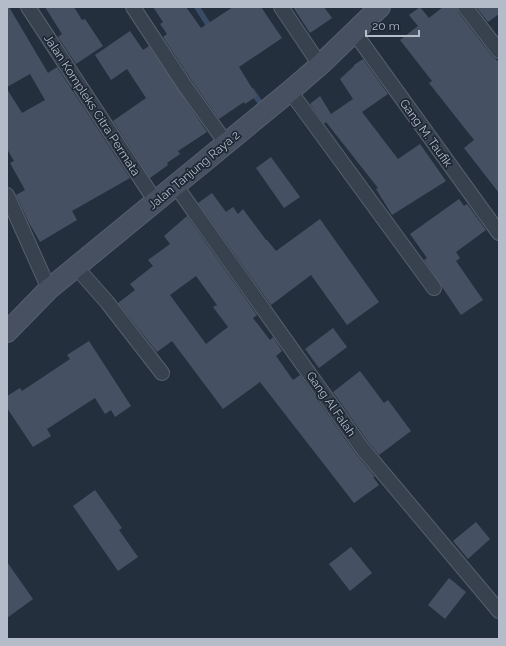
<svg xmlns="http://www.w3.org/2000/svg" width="506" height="646" viewBox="0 0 506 646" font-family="Raleway,sans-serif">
	<rect width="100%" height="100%" fill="#242f3e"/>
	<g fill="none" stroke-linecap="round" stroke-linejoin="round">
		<g stroke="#394c67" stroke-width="5.5">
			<path d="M197 7 211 29"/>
			<path d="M252 91 259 101"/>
		</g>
	</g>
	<g fill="#455162" fill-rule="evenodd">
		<path d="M7 7H9L48 73 57 67 130 178 72 211 77 220 40 242 29 223 16 195 25 190 10 163 14 161 7 149V89L22 113 45 100 30 74 7 87Z"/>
		<path d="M45 7H74L82 20 85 19 103 46 76 64 58 37 62 34Z"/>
		<path d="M153 7H186L201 28 233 7H261L282 38 239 67 257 96 245 104 244 102 219 119 192 81 163 37 167 34 160 24 163 22Z"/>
		<path d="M293 7H324L332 18 310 33Z"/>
		<path d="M420 7 429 18 443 7H457L458 12 492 56 499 62V193L464 148 474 140 429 83 432 81 400 40 418 26 409 15Z"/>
		<path d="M476 7H499V14L488 22Z"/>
		<path d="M130 31 143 50 149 46 207 132 178 151 180 154 167 163 168 165 150 178 113 121 146 98 127 69 111 80 95 55Z"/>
		<path d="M363 59 388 94 362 112 398 159 420 144 446 181 392 215 376 189 378 188 326 122 324 124 310 104 320 96 331 114 353 99 340 79 354 66V65Z"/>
		<path d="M271 157 300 197 284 208 256 168Z"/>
		<path d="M212 193 226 212 233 207 238 214 243 209 266 240H267L276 251 320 219 379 302 347 325 311 275 271 305 198 203Z"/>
		<path d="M459 199 464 206 467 204 486 230 456 252 460 258 456 261 483 300 461 315 424 260 427 258 410 234Z"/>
		<path d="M187 216 257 315 253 318 270 340 273 337 282 351 276 356 293 380 300 375 355 453 375 477H373L379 485 354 503 260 382 223 409 172 341 157 352 118 303 135 290 130 284 153 266 148 260 170 244 164 236ZM196 276 217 305 213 307 228 327 206 344 170 295Z"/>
		<path d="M333 328 347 347 319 368 305 349Z"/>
		<path d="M89 341 131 406 115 417 111 410 105 414 95 398 47 429 51 436 33 447 7 408V396L20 388 22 391 70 359 67 355Z"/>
		<path d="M360 371 384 403 388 400 411 431 379 455 369 443 333 392Z"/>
		<path d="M95 490 122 528 119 530 138 557 118 571 73 506Z"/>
		<path d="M476 522 490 539 468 559 453 541Z"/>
		<path d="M351 547 372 573 350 591 329 564Z"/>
		<path d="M7 562 33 599 7 618Z"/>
		<path d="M449 578 466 592 445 619 428 605Z"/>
	</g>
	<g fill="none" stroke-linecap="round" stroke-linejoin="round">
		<g stroke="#565f6c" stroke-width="16">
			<g id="street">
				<path d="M28 7 156 202"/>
				<path d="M133 7 185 86 226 143"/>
				<path d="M281 7 320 65"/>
				<path d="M465 7 499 51"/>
				<path d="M354 32 499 233"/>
				<path d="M290 91 434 288"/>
				<path d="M176 186 362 448 499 611"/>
				<path d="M7 195 49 289"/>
				<path d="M76 267 107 302 162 373"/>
			</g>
		</g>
		<g stroke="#565f6c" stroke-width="22">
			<path id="secondary" d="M7 332 49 289 290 91 320 65 380 7"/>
		</g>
		<use href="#street" stroke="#38414e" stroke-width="14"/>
		<use href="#secondary" stroke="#465061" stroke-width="20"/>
	</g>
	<g text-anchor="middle" stroke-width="3.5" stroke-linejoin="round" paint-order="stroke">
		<g font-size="12" fill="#b4bcc9" stroke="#1d2633">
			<text transform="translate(92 105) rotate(57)" y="4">Jalan Kompleks Citra Permata</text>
			<text transform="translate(426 133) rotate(54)" y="4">Gang M. Taufik</text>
			<text transform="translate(194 170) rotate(-40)" y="4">Jalan Tanjung Raya 2</text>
			<text transform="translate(331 404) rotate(55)" y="4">Gang Al Falah</text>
		</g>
	</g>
	<rect width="506" height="646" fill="none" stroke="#b4bcc9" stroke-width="16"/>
	<path d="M366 30v6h53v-6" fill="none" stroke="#b4bcc9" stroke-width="2"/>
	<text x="372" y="30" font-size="12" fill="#b4bcc9" stroke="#1d2633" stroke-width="3" paint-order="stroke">20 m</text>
</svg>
